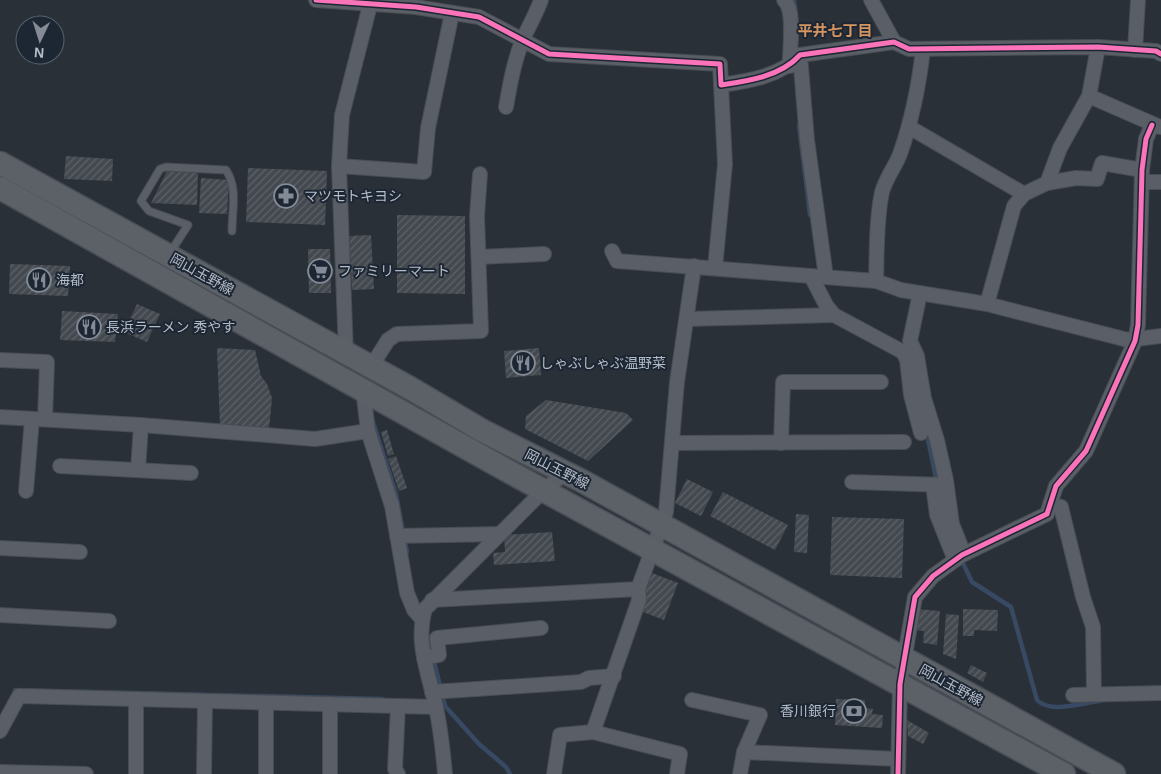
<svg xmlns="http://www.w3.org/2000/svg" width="1161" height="774" viewBox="0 0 1161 774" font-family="Helvetica,'Noto Sans JP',sans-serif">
	<defs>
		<pattern id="building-hatch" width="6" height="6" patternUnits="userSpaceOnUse" patternTransform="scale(1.25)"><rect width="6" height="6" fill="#444950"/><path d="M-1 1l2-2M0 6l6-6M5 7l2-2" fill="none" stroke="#5d6168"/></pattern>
	</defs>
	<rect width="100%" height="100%" fill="#2a3038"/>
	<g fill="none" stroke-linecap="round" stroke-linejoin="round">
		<g stroke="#384963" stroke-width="4.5">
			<path d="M794 0 796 15"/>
			<path d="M799 126 810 215"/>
			<path d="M372 419 396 494 407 552"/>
			<path d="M926 430 937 483"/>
			<path d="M961 559 972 582 1011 607 1037 700C1051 714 1081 703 1100 701"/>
			<path d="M428 637 445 706 479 744 506 767 510 774"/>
			<path d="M15 690 382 699"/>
		</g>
	</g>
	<g fill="url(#building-hatch)">
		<path d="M66 156 113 159 112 181 64 179Z"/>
		<path d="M248 168 327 171 325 225 246 222Z"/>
		<path d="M167 171 198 172 197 205 151 203Z"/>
		<path d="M201 178 229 180 227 214 199 213Z"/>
		<path d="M397 215 465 216V294L397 293Z"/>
		<path d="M371 235 374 289 352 290 349 236Z"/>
		<path d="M308 249H330L331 293H309Z"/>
		<path d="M10 264 70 266 68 296 9 294Z"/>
		<path d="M137 304 160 314 147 342 124 332Z"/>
		<path d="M62 311 118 314 115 342 60 340Z"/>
		<path d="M217 348 255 350 261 376 267 384 272 398 269 429 220 426Z"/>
		<path d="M539 348 541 375 506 378 504 351Z"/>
		<path d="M546 400 626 413 633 420 588 461 525 429 526 416Z"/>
		<path d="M387 430 394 454 388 456 381 432Z"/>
		<path d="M396 456 407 488 399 491 388 459Z"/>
		<path d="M687 479 713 492 701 516 675 503Z"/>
		<path d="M723 492 788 525 775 550 710 516Z"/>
		<path d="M796 514 809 515 807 553 794 552Z"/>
		<path d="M832 517 904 519 902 578 830 575Z"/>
		<path d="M552 532 555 561 494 565 493 553 505 552 504 535Z"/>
		<path d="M652 573 678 583 664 620 638 610Z"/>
		<path d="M917 609 940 611 937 645 923 643 924 631 915 630Z"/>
		<path d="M963 609 998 610 997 631 974 630V636H963Z"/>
		<path d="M946 614 959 615 956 659 943 654Z"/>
		<path d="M971 665 987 673 983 682 967 673Z"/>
		<path d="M836 699 865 700 864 708 873 709 872 714 883 715 882 728 835 725Z"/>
		<path d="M907 720 929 733 923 744 908 736Z"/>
	</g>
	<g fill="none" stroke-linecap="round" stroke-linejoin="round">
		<g stroke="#484c53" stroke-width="9">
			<path id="service" d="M170 253 188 225 149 211 141 201 160 169 166 167 226 170C238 188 232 210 232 231"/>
		</g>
		<g stroke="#484c53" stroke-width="16">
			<g id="minor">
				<path d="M316 0 416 7 479 17 549 54 720 64 721 85C749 81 781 76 800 55L894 42 909 49 1098 47 1156 51 1161 54"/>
				<path d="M784 0C796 11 789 50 790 66"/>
				<path d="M871 0 894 42"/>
				<path d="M1135 50 1138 0"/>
				<path d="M800 55 807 140 826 277"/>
				<path d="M1089 96 1160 127"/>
				<path d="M506 107C510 84 514 61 523 39 529 26 536 14 541 0"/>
				<path d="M909 127 1024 194"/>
				<path d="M339 166 424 172 428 128 452 13"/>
				<path d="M1142 182H1161"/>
				<path d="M1047 183 1076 178 1097 179 1102 163 1142 170"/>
				<path d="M612 251 617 261 876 281 901 290 987 304 1128 340 1161 336"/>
				<path d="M479 257 544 254"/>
				<path d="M715 268 725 164 721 85"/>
				<path d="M811 276 826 305 834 315 903 352 907 360 911 395 921 433"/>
				<path d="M876 281C877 252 876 221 882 192 886 178 895 167 900 154 912 120 919 85 923 49"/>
				<path d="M920 293 910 341 917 356 924 398 937 440 946 480 952 524 964 554"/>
				<path d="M987 304 1014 206 1024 194 1047 183 1060 148 1089 96 1098 47"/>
				<path d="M687 319 834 315"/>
				<path d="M346 354 339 166 342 115 370 5"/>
				<path d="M0 360 47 362 45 419"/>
				<path d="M371 367 388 340 397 334 481 331 477 216 480 174"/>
				<path d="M363 390 368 431 392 506 407 593 414 610 422 619"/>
				<path d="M0 417 141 425 315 439 368 431"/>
				<path d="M672 443 904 442"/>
				<path d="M781 443 783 382H881"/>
				<path d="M60 466 191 473"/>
				<path d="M138 470 141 425"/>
				<path d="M852 482 946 485"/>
				<path d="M933 485 937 515 955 560"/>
				<path d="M26 491 32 419"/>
				<path d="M1050 504 1061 507 1083 597 1093 627 1094 694"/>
				<path d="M397 536 499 534"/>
				<path d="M0 548 80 552"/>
				<path d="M432 600 638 589 666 512 677 382 694 266"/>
				<path d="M0 615 109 621"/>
				<path d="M424 658 439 655 437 638 541 628"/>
				<path d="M432 692 581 682 589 678 614 676"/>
				<path d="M1073 695 1161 693"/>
				<path d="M692 700 760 715 744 752 740 774"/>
				<path d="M0 731 19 696 436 707"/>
				<path d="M593 732 639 600 638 589"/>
				<path d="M744 752 898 759"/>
				<path d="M0 772 86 774"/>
				<path d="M136 774V699"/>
				<path d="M204 774 205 701"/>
				<path d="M266 774V703"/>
				<path d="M330 774V704"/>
				<path d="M398 774 395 769 398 706"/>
				<path d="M445 774C443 752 441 730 436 708 429 674 415 643 425 609L544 490 565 473"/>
				<path d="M554 774 560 735 593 732 680 754 677 774"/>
				<path d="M898 774 900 684 915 597 933 576 962 555 1047 514 1056 486 1086 451 1135 341 1138 325 1142 170 1146 139 1152 125"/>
			</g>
		</g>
		<g stroke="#484c55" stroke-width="25">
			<g id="primary">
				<path d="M0 163 410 388 483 431 582 481 1114 774"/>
				<path d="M0 188 517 476 1064 774"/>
			</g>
		</g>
		<use href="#service" stroke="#5a5e66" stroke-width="7"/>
		<use href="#minor" stroke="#5a5e66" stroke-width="14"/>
		<use href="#primary" stroke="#5c6168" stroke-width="22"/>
		<g stroke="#1d2633" stroke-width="8">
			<g id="cycleway">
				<path d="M316 0 416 7 479 17 549 54 720 64 721 85C749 81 781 76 800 55L894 42 909 49 1098 47 1156 51 1161 54"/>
				<path d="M898 774 900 684 915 597 933 576 962 555 1047 514 1056 486 1086 451 1135 341 1138 325 1142 170 1146 139 1152 125"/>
			</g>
		</g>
		<use href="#cycleway" stroke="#fb73b8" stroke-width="5"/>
	</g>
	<defs>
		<g id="pharmacy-ring" transform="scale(1.25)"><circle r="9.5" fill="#1d2633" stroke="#848b96" stroke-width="1.5"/><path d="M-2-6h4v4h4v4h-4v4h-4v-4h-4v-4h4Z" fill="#848b96"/></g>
		<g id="supermarket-ring" transform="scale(1.25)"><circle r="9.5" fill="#1d2633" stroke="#848b96" stroke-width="1.5"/><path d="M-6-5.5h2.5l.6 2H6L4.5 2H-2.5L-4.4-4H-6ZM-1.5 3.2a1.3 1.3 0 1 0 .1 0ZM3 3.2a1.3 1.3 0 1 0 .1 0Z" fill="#848b96"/></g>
		<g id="restaurant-ring" transform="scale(1.25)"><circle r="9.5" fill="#1d2633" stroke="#848b96" stroke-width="1.5"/><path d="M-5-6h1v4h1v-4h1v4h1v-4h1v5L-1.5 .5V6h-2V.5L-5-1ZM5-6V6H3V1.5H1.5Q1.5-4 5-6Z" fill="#848b96"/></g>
		<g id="bank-ring" transform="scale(1.25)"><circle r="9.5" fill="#1d2633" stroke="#848b96" stroke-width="1.5"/><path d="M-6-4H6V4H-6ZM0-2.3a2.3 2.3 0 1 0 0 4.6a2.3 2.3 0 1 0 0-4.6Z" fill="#848b96"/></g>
	</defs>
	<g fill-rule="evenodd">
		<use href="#pharmacy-ring" x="286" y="196"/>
		<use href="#supermarket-ring" x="320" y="271"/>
		<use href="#restaurant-ring" x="39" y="280"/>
		<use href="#restaurant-ring" x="89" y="327"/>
		<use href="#restaurant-ring" x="523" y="363"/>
		<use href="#bank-ring" x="854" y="711"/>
	</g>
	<g text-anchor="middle" stroke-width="4" stroke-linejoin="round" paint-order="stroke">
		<g font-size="14" fill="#b4bcc9" stroke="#1d2633" text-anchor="start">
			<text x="304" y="201">マツモトキヨシ</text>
			<text x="338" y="276">ファミリーマート</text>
			<text x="56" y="285">海都</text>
			<text x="106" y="332">長浜ラーメン 秀やす</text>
			<text x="540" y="368">しゃぶしゃぶ温野菜</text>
			<text x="836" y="716" text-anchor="end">香川銀行</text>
		</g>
		<g font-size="14" fill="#b4bcc9" stroke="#1d2633">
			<text transform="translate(202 274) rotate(29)" y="5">岡山玉野線</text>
			<text transform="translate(557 469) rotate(27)" y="5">岡山玉野線</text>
			<text transform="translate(951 685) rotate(29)" y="5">岡山玉野線</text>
		</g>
		<g font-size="15" font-weight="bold" fill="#d59563" stroke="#1d2633">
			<text x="835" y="36">平井七丁目</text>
		</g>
	</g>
	<g transform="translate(40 40) rotate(184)"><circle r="24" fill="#1d2633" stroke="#59626f"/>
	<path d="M0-4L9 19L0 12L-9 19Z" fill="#848b96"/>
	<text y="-8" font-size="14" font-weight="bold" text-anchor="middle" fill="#b4bcc9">N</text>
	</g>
</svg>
